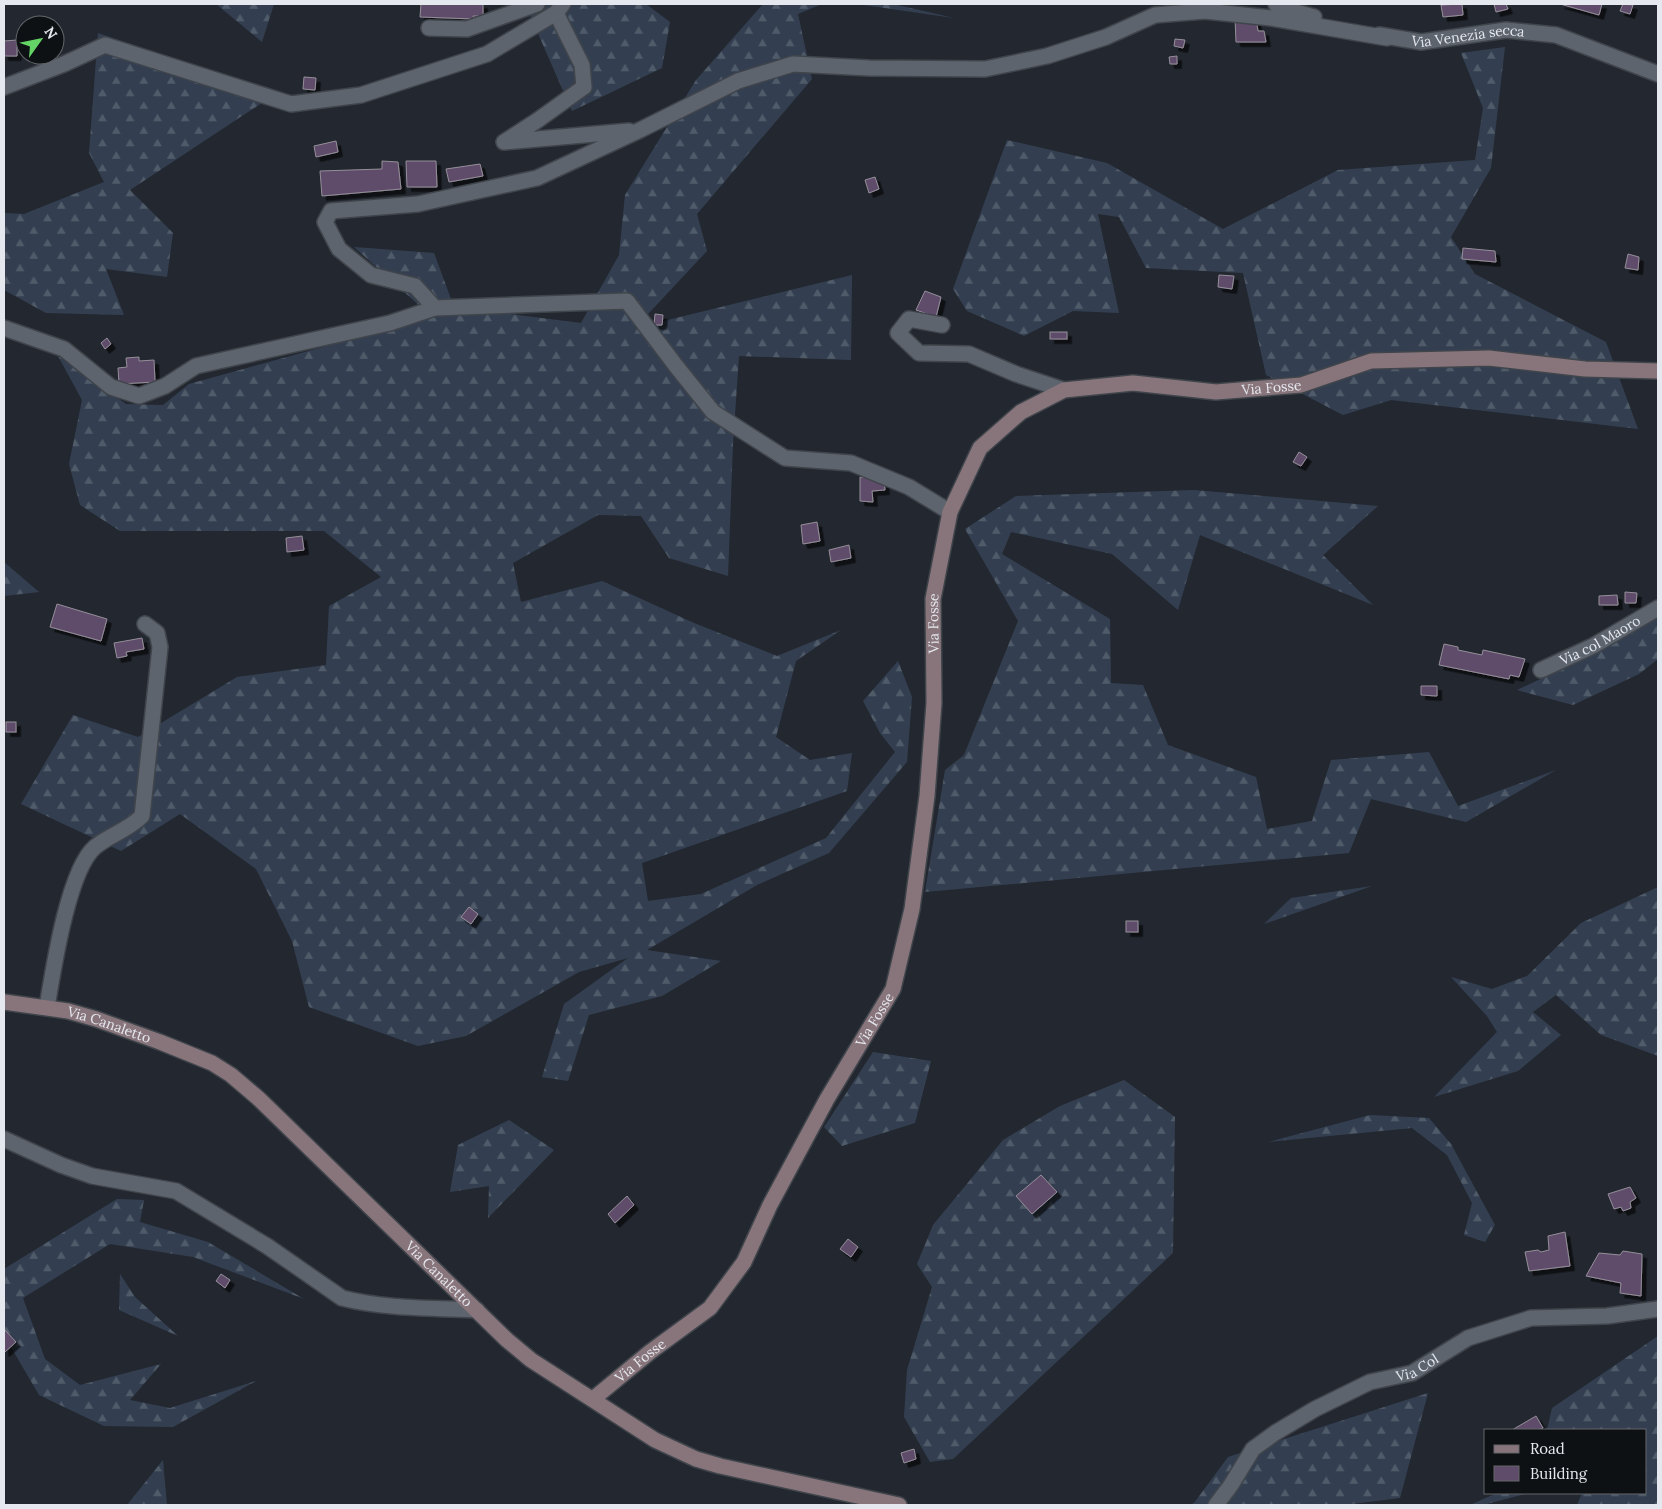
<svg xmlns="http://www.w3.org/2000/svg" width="1662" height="1509" viewBox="0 0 1662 1509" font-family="Lora,serif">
	<defs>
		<pattern id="forest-firs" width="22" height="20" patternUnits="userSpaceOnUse" patternTransform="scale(1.25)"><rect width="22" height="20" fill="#333f51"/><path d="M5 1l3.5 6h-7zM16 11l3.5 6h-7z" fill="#505b6a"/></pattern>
		<filter id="shadow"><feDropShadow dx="4.5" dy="4.5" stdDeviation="0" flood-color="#0009"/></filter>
	</defs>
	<rect width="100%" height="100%" fill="#232830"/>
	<g fill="url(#forest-firs)">
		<path d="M216 4H274L262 42Z"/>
		<path d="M525 4H646L670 22 662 68 572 111Z"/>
		<path d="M763 4H822L798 14 812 79 697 214 707 251 635 328 852 275 851 360 739 356 733 444 728 576 669 558 641 516 598 515 513 563 521 602 602 581 694 623 777 656 841 630 796 661 776 737 810 760 852 753 847 791 642 863 648 901 701 894 826 838 895 752 880 733 863 701 898 661 912 697 907 762 829 853 757 885 647 950 721 961 662 996 589 1015 568 1081 542 1077 564 1004 628 958 579 972 466 1036 418 1046 309 1007 292 941 256 869 180 814 121 851 21 804 73 715 138 737 237 677 326 665 329 606 381 577 324 531H120L80 505 69 464 82 400 58 356 126 404 163 405 189 384 432 317 354 247 434 253 454 307 581 323 619 255 625 195 696 80Z"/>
		<path d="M857 4H893L954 18Z"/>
		<path d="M98 33 277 93 130 190 173 233 167 277 106 269 124 315 46 313 4 290V213L24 214 104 182 89 153Z"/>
		<path d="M1505 47 1491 168 1451 237 1475 274 1606 342 1638 429 1391 400 1343 415 1266 375 1243 273 1146 268 1119 217 1098 214 1119 313 1073 311 1024 336 967 311 953 289 1007 140 1107 163 1223 229 1338 170 1475 160 1483 108 1461 53Z"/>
		<path d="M1194 490 1378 506 1323 555 1373 605 1200 535 1178 610 1112 554 1011 532 1002 554 1110 619 1111 683 1143 685 1168 745 1256 777 1267 829 1312 821 1331 760 1429 752 1458 806 1556 770 1466 822 1371 799 1349 853 925 892 945 770 964 755 1018 621 965 529 1016 496Z"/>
		<path d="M4 562 39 592 4 596Z"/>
		<path d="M1658 610V659L1639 674 1573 705 1517 690 1594 654Z"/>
		<path d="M1372 886 1264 924 1291 898Z"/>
		<path d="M1658 887V1056L1601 1035 1556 995 1533 1012 1561 1035 1518 1071 1434 1097 1497 1032 1487 1016 1451 977 1492 989 1527 976 1581 923Z"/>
		<path d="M873 1052 931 1061 915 1123 842 1146 824 1127Z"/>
		<path d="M1124 1080 1175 1117 1173 1253 953 1459 930 1462 904 1417 907 1370 932 1287 917 1264 933 1225 1003 1140 1060 1106Z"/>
		<path d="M1370 1115 1429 1118 1451 1144 1495 1225 1485 1242 1464 1235 1472 1203 1447 1155 1412 1128 1268 1142Z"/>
		<path d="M509 1120 554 1150 488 1218 489 1186 450 1192 458 1145Z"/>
		<path d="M117 1199 144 1200 140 1222 208 1242 304 1299 193 1257 110 1244 23 1298 45 1359 80 1385 161 1364 130 1400 170 1408 256 1381 173 1427 104 1426 39 1395 4 1335V1269Z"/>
		<path d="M120 1274 135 1297 178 1336 119 1310Z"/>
		<path d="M1658 1336V1505H1577L1582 1493H1646V1430H1547L1552 1408Z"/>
		<path d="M1428 1393 1400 1498 1344 1505H1189L1194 1503 1228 1457Z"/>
		<path d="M163 1460 167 1505H127Z"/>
		<path d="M1497 1493H1529L1483 1505H1470Z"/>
	</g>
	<g fill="#5f4c6b" stroke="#958f99" filter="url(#shadow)">
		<path d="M421 4H483V16H473L474 19 420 17Z"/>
		<path d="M1462 4 1463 15 1443 17 1441 5Z"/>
		<path d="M1494 4H1506L1508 9 1496 12Z"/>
		<path d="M1560 4H1602L1599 15Z"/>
		<path d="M1623 4 1633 5 1630 14 1620 11Z"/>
		<path d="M1235 18 1256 19 1258 31H1264L1266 42H1236Z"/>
		<path d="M1175 39 1185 40 1183 48 1174 46Z"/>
		<path d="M17 40V56H4V41Z"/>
		<path d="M1177 56V64H1170L1169 57Z"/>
		<path d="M304 77 316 78 315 90 303 89Z"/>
		<path d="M336 141 338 152 316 157 314 146Z"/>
		<path d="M382 161 398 162 401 189 322 196 320 171 382 169Z"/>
		<path d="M406 161H436L437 187H407Z"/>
		<path d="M480 164 483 176 449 182 446 169Z"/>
		<path d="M875 177 879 189 869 193 865 180Z"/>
		<path d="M1463 248 1495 251 1496 262 1462 259Z"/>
		<path d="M1628 254 1639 257 1638 270 1625 268Z"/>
		<path d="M1219 275 1234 276 1232 289 1218 287Z"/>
		<path d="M925 291 941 297 936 317 916 310Z"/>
		<path d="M655 314 663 315 662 325H654Z"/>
		<rect x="1050" y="332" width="17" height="7"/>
		<path d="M107 338 111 344 105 349 101 343Z"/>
		<path d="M139 357V361L154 360 155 382 119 384 118 368 127 367 126 358Z"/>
		<path d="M1299 452 1307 457 1301 466 1293 462Z"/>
		<path d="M860 477 884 479 885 490 872 491 873 502 860 501Z"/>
		<path d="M817 522 820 541 803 544 801 525Z"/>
		<path d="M302 536 304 550 287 552 286 538Z"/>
		<path d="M849 545 851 558 831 562 829 550Z"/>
		<path d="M1625 592 1637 593 1636 603H1625Z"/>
		<path d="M1617 595 1618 605H1599V596Z"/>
		<path d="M57 604 107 619 101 641 50 627Z"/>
		<path d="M142 638 144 649 126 652 127 656 117 658 114 643Z"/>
		<path d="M1444 644 1458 647V650L1482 655 1483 650 1525 659 1519 677 1510 675 1509 679 1439 665Z"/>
		<path d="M1421 686H1437V696L1421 695Z"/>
		<rect x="6" y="722" width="10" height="10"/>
		<path d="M469 907 478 914 471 924 461 917Z"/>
		<rect x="1126" y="921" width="12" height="11"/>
		<path d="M1041 1175 1057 1192 1032 1214 1016 1196Z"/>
		<path d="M1630 1187 1636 1198 1630 1202 1631 1208 1623 1211 1621 1207 1614 1209 1608 1194Z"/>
		<path d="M627 1196 634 1205 615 1223 608 1214Z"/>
		<path d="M1565 1232 1570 1266 1529 1271 1525 1252 1538 1250 1541 1252 1549 1250 1548 1236Z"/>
		<path d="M848 1239 858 1247 851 1257 840 1249Z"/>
		<path d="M1623 1251 1642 1254 1641 1296 1620 1293 1621 1283 1586 1276 1599 1253 1620 1255Z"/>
		<path d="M221 1274 230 1280 225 1288 216 1281Z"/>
		<path d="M4 1329 16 1342 5 1352 4 1351Z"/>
		<path d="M1536 1416 1543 1428 1539 1430H1512Z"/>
		<path d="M914 1449 916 1459 904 1463 901 1453Z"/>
	</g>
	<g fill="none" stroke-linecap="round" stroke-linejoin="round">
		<g stroke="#40454b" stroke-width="18">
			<g id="street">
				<path d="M1276 4 1278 7 1314 17"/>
				<path d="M556 13 582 65 584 87 538 120 504 142 629 131"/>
				<path d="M429 28 467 29 537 4"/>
				<path id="s1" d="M1379 35 1421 42 1506 30 1556 35 1658 74"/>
				<path d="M4 87 64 64 105 45 291 104 361 95 487 54 556 13 563 4"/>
				<path d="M435 308 627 301 676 366 713 412 785 458 851 463 909 487 950 512"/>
				<path d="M942 325 909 319 898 333 919 353 969 354 1016 374 1064 390"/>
				<path d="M4 328 64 349 111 387 139 396 165 386 196 366 390 323 435 308 415 286 371 275 339 249 325 222 331 211 418 204 537 178 640 130 738 81 793 64 869 68 985 69 1047 56 1106 37 1155 15 1205 11 1271 18 1387 38"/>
				<path id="s2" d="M1541 670 1593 646 1658 608"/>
				<path d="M47 1007C53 971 68 870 95 847 109 835 127 831 142 816L160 647 157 633 145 624"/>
				<path d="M4 1139 61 1165 92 1176 176 1191 267 1246 342 1298C385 1309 432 1308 477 1310"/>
				<path id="s3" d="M1216 1505 1231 1485 1253 1449 1275 1433 1315 1409 1370 1382 1412 1373 1468 1338 1531 1318 1607 1316 1658 1309"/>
			</g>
		</g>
		<g stroke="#40454b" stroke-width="18">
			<g id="secondary">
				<path id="s4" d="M4 1002 68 1011 96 1019 160 1042 212 1063 231 1075 258 1098 507 1340 531 1360 655 1440 696 1459 720 1466 899 1505"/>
				<path id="s5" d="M593 1399 650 1352 710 1308 744 1262 770 1205 827 1099 893 989 912 909 927 796 934 703 933 599 950 512 980 448 1021 412 1064 390 1133 383 1216 392 1301 385 1371 361 1489 358 1585 369 1658 371"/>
			</g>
		</g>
		<use href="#street" stroke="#5e646e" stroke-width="15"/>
		<use href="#secondary" stroke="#88757c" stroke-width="15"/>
	</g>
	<g text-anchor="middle" stroke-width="4.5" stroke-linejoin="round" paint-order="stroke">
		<g font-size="14" fill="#e5e8ee" stroke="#0e1114">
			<text dy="5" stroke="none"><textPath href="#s1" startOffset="90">Via Venezia secca</textPath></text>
			<text dy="5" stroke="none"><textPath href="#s5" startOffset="1381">Via Fosse</textPath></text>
			<text dy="5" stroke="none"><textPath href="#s5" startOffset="886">Via Fosse</textPath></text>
			<text dy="5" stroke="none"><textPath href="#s2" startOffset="66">Via col Maoro</textPath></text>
			<text dy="5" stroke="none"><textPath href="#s5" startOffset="481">Via Fosse</textPath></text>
			<text dy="5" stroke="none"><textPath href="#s4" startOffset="108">Via Canaletto</textPath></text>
			<text dy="5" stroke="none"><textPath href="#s4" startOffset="528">Via Canaletto</textPath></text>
			<text dy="5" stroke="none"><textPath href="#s5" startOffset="61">Via Fosse</textPath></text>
			<text dy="5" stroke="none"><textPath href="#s3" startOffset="252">Via Col</textPath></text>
		</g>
	</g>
	<rect width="1662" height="1509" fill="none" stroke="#e5e8ee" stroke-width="10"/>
	<rect x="1484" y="1429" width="162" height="65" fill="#0e1114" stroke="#64676b"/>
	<rect x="1494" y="1445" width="25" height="8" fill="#88757c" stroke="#64676b"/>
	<text x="1530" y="1454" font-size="15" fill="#e5e8ee">Road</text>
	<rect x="1494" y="1466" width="25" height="15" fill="#5f4c6b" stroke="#64676b"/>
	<text x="1530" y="1479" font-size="15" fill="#e5e8ee">Building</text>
	<g transform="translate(40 40) rotate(57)"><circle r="24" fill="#0e1114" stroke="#64676b"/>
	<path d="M0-4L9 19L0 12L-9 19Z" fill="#65d467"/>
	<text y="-8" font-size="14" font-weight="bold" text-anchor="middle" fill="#e5e8ee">N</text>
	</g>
</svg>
